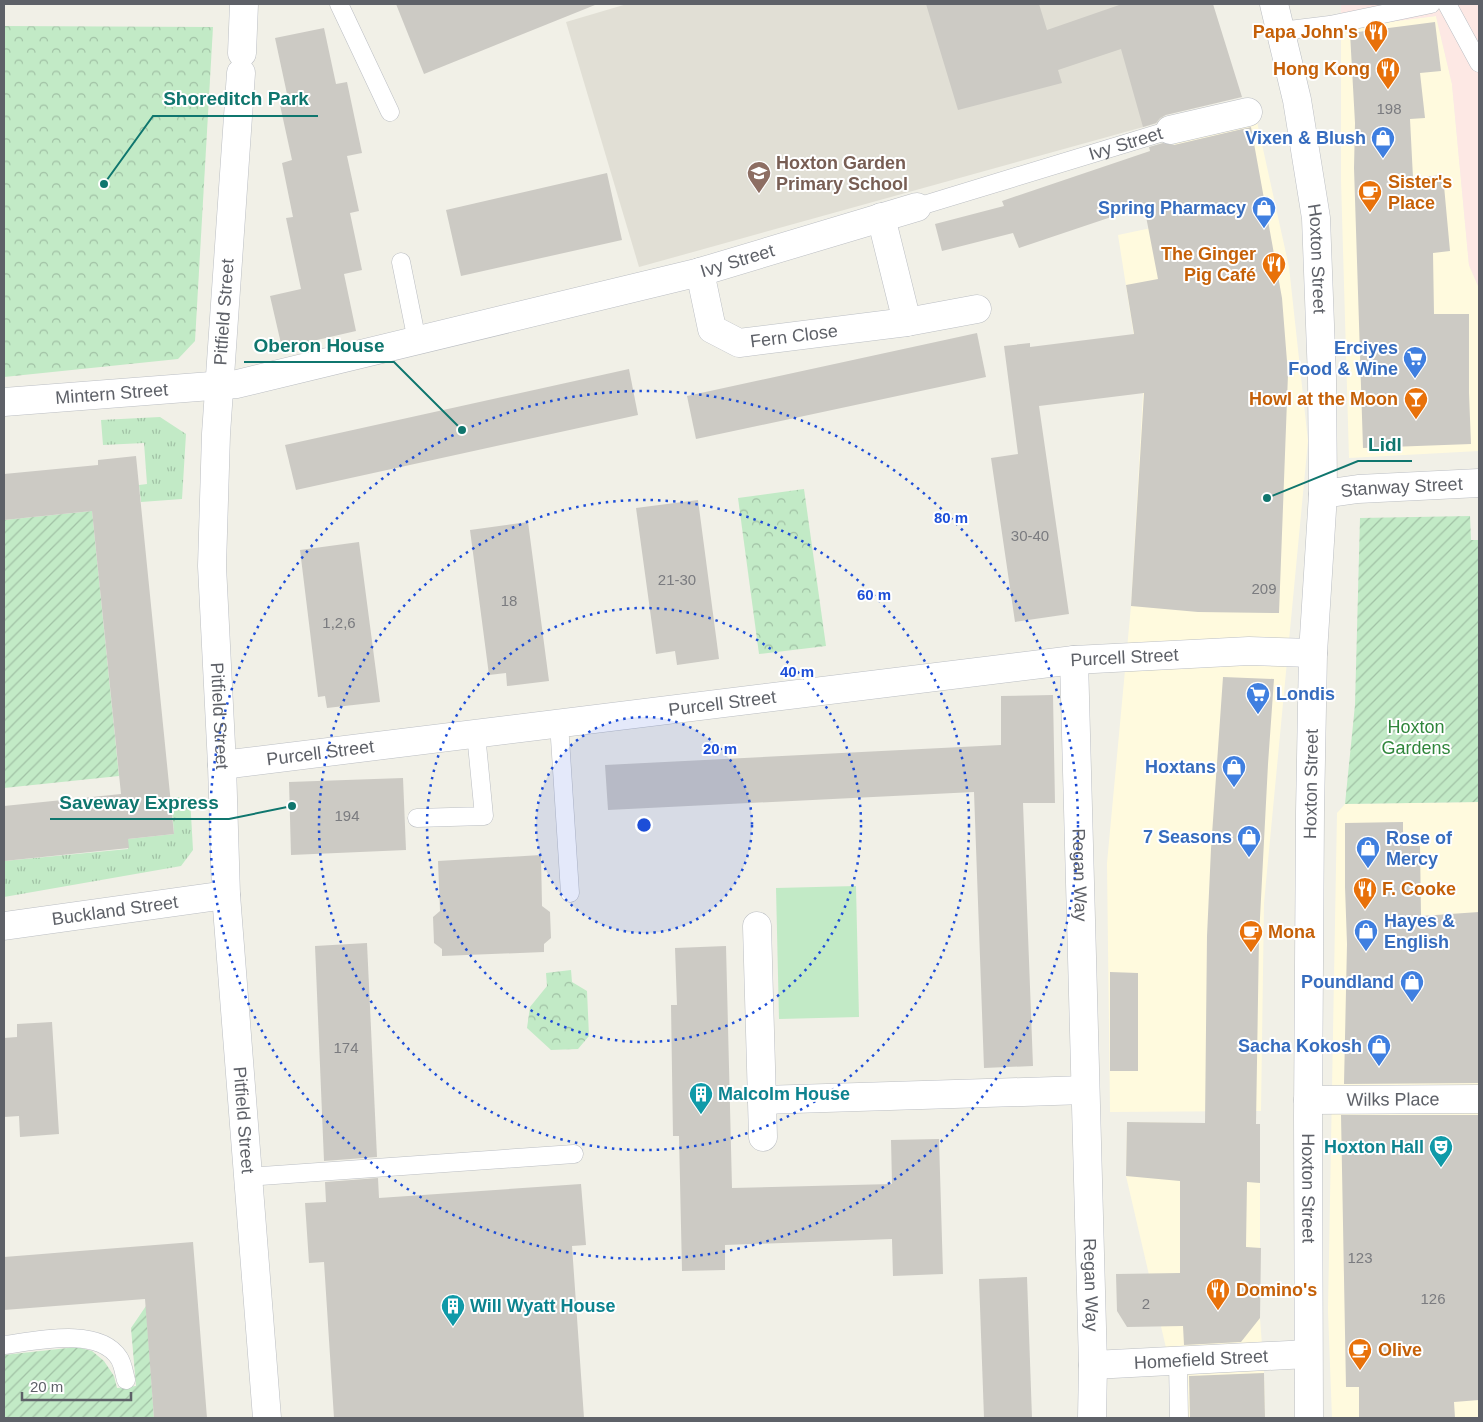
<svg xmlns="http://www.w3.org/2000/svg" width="1483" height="1422" viewBox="0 0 1483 1422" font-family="Helvetica,sans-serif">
	<defs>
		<pattern id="grass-tufts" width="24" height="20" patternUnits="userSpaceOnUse" patternTransform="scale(1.25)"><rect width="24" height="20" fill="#c2eac6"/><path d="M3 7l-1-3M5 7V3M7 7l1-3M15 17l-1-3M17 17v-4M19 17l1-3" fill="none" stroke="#a1c1a5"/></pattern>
		<pattern id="park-crowns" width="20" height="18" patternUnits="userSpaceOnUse" patternTransform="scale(1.25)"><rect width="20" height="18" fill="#c2eac6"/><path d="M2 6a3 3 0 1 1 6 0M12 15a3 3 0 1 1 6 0" fill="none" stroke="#a1c1a5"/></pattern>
		<pattern id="garden-furrows" width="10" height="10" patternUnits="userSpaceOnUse" patternTransform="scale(1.25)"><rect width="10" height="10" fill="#c2eac6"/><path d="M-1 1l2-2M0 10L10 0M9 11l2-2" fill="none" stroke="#a1c1a5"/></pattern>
	</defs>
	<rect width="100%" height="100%" fill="#f1f0e7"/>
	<g fill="#fffade">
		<path d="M1436 16 1452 84 1469 265 1479 288V451L1349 458 1341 180V28Z"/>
		<path d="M1256 117 1289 267 1308 441 1264 903 1261 1111 1110 1112 1107 863 1131 606 1143 394 1118 235 1189 220 1174 142Z"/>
		<path d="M1479 802V1418H1332L1328 1311 1337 813 1345 804Z"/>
		<path d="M1127 1122 1260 1124V1318L1264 1373 1265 1418H1176L1173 1378 1126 1176Z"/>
	</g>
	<path fill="#e1dfd5" d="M627 4H1127L1165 121 639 267 566 22Z"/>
	<path fill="#fde8e4" d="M1341 4H1479V288L1469 265 1452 84 1436 16 1341 28Z"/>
	<g fill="url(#grass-tufts)">
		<path d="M160 417 186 434 182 499 141 502 139 485 147 484 144 443 103 445 101 420Z"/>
		<path d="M171 797H190L193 850 181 866 4 897V861L128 849V839L174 834Z"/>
	</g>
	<g fill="url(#park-crowns)">
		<path d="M4 26 213 27 195 341 178 359 4 377Z"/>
		<path d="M804 489 826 646 759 654 738 498Z"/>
		<path d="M571 970 572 982 587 991 589 1036 578 1049 551 1050 527 1028 530 1007 547 986 546 973Z"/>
	</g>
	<g fill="url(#garden-furrows)">
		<path d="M92 511 119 776 4 788V520Z"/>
		<path d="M1470 516 1471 540H1479V802L1345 804 1355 705 1360 518Z"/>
		<path d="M146 1306 154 1418H4V1355L77 1347 92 1351 104 1361 114 1376 117 1388 136 1386 131 1328Z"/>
	</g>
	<path fill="#c2eac6" d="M856 886 859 1017 779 1019 776 888Z"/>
	<g fill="#cccac4">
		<path d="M396 4H594L595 5 424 74Z"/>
		<path d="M926 4H1039L1047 30 1122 4H1213L1242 97 1166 115 1160 118 1156 123 1143 127 1121 49 1058 70 1062 83 958 110Z"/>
		<path d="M1435 22 1441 71 1420 73 1425 118 1410 119 1413 178 1443 175 1450 251 1433 253 1434 314H1469V393L1471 444 1363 448 1354 168 1355 123 1350 33Z"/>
		<path d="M324 28 336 84 347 82 362 153 347 156 359 211 350 213 362 270 344 274 356 331 282 348 270 296 301 289 286 218 293 217 282 163 292 160 278 96 287 94 275 38Z"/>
		<path d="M1251 127 1282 298 1288 374 1279 613 1198 612 1131 606 1144 393 1039 406 1069 614 1015 622 991 458 1018 454 1004 346 1030 343V347L1134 334 1126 285 1158 279 1144 206 1019 248 1013 233 942 251 935 224 1004 206 1002 201 1150 151 1149 147 1163 143 1174 145Z"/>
		<path d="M607 173 622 240 461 276 446 210Z"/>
		<path d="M977 333 986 377 696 439 687 396Z"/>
		<path d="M629 369 638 415 296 490 285 445Z"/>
		<path d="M136 456 174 834 128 839 129 848 4 861V806L121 794 92 511 4 520V474L98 465V460Z"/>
		<path d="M698 500 719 659 677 665 675 651 656 654 636 508Z"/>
		<path d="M528 522 549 681 507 686 506 673 489 675 470 530Z"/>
		<path d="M359 542 380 702 327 708 325 696 318 697 300 550Z"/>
		<path d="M1223 677 1274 679 1268 764 1259 937 1256 1124H1260V1183L1247 1182 1246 1247 1261 1248 1260 1318 1241 1342 1184 1345 1183 1326 1127 1327 1117 1311 1116 1274 1180 1273V1181L1126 1176 1127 1122 1205 1123 1207 936 1211 849Z"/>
		<path d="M1053 695 1055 803H1023L1033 1066 984 1068 974 792 608 810 605 765 1001 745V696Z"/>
		<path d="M403 778 406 850 291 855 289 782Z"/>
		<path d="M1403 822V846H1420L1421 916 1479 912V1083L1344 1084 1347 944 1345 887V823Z"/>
		<path d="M541 855 542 906 550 912 551 938 544 944V952L442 956V949L434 943 433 917 440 911 438 861Z"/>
		<path d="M367 943 377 1157 324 1161 315 946Z"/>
		<path d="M726 946 732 1188 892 1184 891 1140 939 1139 943 1274 893 1276 892 1239 725 1245V1270L682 1271 679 1136H673L671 1005H677L675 948Z"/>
		<path d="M1110 972 1138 973V1071H1110Z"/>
		<path d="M52 1022 59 1134 20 1137 19 1116 4 1117V1038L17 1037V1024Z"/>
		<path d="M1341 1115H1479V1400L1454 1402 1455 1418H1359V1387H1346Z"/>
		<path d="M378 1178 379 1198 581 1184 586 1245 572 1246 584 1418H334L324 1262 309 1263 305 1203 326 1202 325 1182Z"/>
		<path d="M193 1242 207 1418H154L145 1299 4 1310V1257Z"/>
		<path d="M1027 1277 1032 1418H984L979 1279Z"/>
		<path d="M1264 1373 1265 1418H1190L1189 1376Z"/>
	</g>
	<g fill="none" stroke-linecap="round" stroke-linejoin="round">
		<g stroke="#bbbec3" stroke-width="19">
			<g id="service">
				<path d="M339 4 390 112"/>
				<path d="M1447 4 1479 63"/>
				<path d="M1281 31 1330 25 1431 4"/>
				<path id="s1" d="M917 207 1170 130"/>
				<path d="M401 262 417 341"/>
				<path d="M559 723 570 893"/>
				<path d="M417 818 484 816 476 734"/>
				<path d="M247 1177 574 1154"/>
				<path d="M4 1345C35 1341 99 1326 119 1358 123 1364 124 1373 126 1380"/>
				<path d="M1178 1360 1179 1418"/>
			</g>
		</g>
		<g stroke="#bbbec3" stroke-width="29">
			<path id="pedestrian" d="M1170 130 1248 112"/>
		</g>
		<g stroke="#bbbec3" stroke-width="29">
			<g id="minor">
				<path id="s2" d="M1274 4 1297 100 1316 218 1322 378 1323 494 1313 653 1310 812 1308 1116 1309 1418"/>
				<path d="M242 53 244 4"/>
				<path id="s3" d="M241 73 216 434 212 566 222 765 226 895 267 1418"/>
				<path d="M881 217 907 322"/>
				<path id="s4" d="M700 272 712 329 739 343 907 322 977 309"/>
				<path id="s5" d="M4 402 237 384 700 272 917 207"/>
				<path id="s6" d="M1323 494 1358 489 1479 483"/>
				<path id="s7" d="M1074 660 1093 1365 1092 1418"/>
				<path id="s8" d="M222 765 1074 660 1249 651 1313 653"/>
				<path id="s9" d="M4 926 226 895"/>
				<path d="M757 926 763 1137"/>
				<path d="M762 1100 1085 1090"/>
				<path id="s10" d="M1308 1100 1479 1099"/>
				<path id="s11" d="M1093 1365 1308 1354"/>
			</g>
		</g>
		<use href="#service" stroke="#fff" stroke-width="18"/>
		<use href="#pedestrian" stroke="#fff" stroke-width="28"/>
		<use href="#minor" stroke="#fff" stroke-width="28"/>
	</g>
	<circle cx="644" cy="825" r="108" fill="#1d4ed8" fill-opacity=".12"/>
	<g fill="none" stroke="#1d4ed8" stroke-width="2.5" stroke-dasharray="2.5 5">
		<circle cx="644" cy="825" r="108"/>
		<circle cx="644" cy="825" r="217"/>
		<circle cx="644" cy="825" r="325"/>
		<circle cx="644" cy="825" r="434"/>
	</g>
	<defs>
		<g id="restaurant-pin" transform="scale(1.25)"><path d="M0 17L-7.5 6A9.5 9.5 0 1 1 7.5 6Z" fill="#e8710a" stroke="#fff"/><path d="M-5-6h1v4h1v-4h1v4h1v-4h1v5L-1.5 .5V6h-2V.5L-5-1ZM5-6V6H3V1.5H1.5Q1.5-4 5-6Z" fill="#fff"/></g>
		<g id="shop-pin" transform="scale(1.25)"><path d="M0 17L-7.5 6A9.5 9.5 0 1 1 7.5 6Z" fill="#3f7fe0" stroke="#fff"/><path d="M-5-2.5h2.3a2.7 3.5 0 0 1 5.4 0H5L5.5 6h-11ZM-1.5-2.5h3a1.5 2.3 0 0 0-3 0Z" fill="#fff"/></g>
		<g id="school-pin" transform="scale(1.25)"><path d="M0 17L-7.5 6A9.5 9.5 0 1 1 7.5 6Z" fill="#8d6e63" stroke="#fff"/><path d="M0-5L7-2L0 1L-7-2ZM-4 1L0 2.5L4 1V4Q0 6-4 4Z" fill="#fff"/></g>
		<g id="cafe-pin" transform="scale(1.25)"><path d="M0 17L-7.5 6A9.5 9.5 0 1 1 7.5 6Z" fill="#e8710a" stroke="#fff"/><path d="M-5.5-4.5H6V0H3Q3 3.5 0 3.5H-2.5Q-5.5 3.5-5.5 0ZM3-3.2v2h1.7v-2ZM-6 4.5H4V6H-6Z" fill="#fff"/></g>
		<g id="supermarket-pin" transform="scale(1.25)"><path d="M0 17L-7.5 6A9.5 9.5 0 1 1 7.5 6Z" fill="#3f7fe0" stroke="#fff"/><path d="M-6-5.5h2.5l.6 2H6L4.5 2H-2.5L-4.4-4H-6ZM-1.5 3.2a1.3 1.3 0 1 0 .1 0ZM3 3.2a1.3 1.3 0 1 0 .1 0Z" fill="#fff"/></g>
		<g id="bar-pin" transform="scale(1.25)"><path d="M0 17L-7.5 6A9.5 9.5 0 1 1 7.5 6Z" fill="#e8710a" stroke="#fff"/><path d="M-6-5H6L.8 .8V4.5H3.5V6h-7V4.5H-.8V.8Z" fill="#fff"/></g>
		<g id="building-pin" transform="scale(1.25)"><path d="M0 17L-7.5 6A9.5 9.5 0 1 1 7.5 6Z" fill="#0f9aa8" stroke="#fff"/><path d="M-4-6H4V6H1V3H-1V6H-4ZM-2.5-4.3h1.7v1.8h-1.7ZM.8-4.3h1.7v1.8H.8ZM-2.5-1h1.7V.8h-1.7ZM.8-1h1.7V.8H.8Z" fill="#fff"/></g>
		<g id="theatre-pin" transform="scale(1.25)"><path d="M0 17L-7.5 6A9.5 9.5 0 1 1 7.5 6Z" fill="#0f9aa8" stroke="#fff"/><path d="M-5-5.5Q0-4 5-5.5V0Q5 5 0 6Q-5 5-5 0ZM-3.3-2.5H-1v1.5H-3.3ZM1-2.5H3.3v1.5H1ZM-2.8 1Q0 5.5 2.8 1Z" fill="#fff"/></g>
	</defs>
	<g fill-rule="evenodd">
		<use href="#restaurant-pin" x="1376" y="32"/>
		<use href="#restaurant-pin" x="1388" y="69"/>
		<use href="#shop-pin" x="1383" y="138"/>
		<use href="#school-pin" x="759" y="173"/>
		<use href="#cafe-pin" x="1370" y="192"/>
		<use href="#shop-pin" x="1264" y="208"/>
		<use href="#restaurant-pin" x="1274" y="264"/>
		<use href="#supermarket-pin" x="1415" y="358"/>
		<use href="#bar-pin" x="1416" y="399"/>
		<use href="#supermarket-pin" x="1258" y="694"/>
		<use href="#shop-pin" x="1234" y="767"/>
		<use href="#shop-pin" x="1249" y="837"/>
		<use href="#shop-pin" x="1368" y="848"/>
		<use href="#restaurant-pin" x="1365" y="889"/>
		<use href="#shop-pin" x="1366" y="931"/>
		<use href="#cafe-pin" x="1251" y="932"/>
		<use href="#shop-pin" x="1412" y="982"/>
		<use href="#shop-pin" x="1379" y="1046"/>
		<use href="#building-pin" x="701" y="1094"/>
		<use href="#theatre-pin" x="1441" y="1147"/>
		<use href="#restaurant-pin" x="1218" y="1290"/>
		<use href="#building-pin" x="453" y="1306"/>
		<use href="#cafe-pin" x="1360" y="1350"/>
	</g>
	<g text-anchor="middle" stroke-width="4" stroke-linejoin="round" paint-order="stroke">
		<g font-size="15" fill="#7a7b7f">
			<text x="1389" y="114">198</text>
			<text x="1030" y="541">30-40</text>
			<text x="677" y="585">21-30</text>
			<text x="1264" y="594">209</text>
			<text x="509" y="606">18</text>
			<text x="339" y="628">1,2,6</text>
			<text x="347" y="821">194</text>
			<text x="346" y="1053">174</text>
			<text x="1360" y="1263">123</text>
			<text x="1433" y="1304">126</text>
			<text x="1146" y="1309">2</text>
		</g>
		<g font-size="18" font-weight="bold" fill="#c56008" stroke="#fff" text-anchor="start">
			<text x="1358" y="38" text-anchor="end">Papa John's</text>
			<text x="1370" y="75" text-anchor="end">Hong Kong</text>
			<text x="1388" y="188">Sister's<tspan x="1388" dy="21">Place</tspan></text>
			<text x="1256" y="260" text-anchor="end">The Ginger<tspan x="1256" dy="21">Pig Café</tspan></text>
			<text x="1398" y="405" text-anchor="end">Howl at the Moon</text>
			<text x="1382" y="895">F. Cooke</text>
			<text x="1268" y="938">Mona</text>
			<text x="1236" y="1296">Domino's</text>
			<text x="1378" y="1356">Olive</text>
		</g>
		<g font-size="18" font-weight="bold" fill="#366cbe" stroke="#fff" text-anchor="end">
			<text x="1366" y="144">Vixen &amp; Blush</text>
			<text x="1246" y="214">Spring Pharmacy</text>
			<text x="1398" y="354">Erciyes<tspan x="1398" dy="21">Food &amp; Wine</tspan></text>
			<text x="1276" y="700" text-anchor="start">Londis</text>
			<text x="1216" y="773">Hoxtans</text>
			<text x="1232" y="843">7 Seasons</text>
			<text x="1386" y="844" text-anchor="start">Rose of<tspan x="1386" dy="21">Mercy</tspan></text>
			<text x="1384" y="927" text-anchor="start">Hayes &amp;<tspan x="1384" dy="21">English</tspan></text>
			<text x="1394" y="988">Poundland</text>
			<text x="1362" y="1052">Sacha Kokosh</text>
		</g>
		<g font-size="18" fill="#5e6168" stroke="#fff">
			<text dy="6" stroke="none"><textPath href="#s1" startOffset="218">Ivy Street</textPath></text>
			<text dy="6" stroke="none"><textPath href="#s2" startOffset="259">Hoxton Street</textPath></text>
			<text dy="6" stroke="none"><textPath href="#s5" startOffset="749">Ivy Street</textPath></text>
			<text transform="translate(224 312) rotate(-86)" y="6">Pitfield Street</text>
			<text dy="6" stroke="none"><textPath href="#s4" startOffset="144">Fern Close</textPath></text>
			<text dy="6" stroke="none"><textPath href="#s5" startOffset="108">Mintern Street</textPath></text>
			<text dy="6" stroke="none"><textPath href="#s6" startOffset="79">Stanway Street</textPath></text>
			<text dy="6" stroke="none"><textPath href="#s8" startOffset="909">Purcell Street</textPath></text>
			<text dy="6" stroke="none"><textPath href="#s8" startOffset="504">Purcell Street</textPath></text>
			<text dy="6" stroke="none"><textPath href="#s3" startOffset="644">Pitfield Street</textPath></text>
			<text dy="6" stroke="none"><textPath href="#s8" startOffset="99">Purcell Street</textPath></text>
			<text transform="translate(1311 784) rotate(-89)" y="6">Hoxton Street</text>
			<text dy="6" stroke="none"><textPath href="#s7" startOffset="215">Regan Way</textPath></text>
			<text dy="6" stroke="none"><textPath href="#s9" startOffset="112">Buckland Street</textPath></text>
			<text dy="6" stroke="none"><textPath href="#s10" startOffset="85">Wilks Place</textPath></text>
			<text dy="6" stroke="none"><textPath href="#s3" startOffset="1049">Pitfield Street</textPath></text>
			<text dy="6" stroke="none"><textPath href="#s2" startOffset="1189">Hoxton Street</textPath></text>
			<text dy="6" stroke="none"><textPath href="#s7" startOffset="625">Regan Way</textPath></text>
			<text dy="6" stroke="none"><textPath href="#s11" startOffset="108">Homefield Street</textPath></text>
		</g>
		<g font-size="18" font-weight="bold" fill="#785e54" stroke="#fff" text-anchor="start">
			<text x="776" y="169">Hoxton Garden<tspan x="776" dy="21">Primary School</tspan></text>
		</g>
		<g font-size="18" fill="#2f863b" stroke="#fff">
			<text x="1416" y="733">Hoxton<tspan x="1416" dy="21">Gardens</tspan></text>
		</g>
		<g font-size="18" font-weight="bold" fill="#0d838f" stroke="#fff" text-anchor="start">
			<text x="718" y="1100">Malcolm House</text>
			<text x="1424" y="1153" text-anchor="end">Hoxton Hall</text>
			<text x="470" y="1312">Will Wyatt House</text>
		</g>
	</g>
	<circle cx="644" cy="825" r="8" fill="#1d4ed8" stroke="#fff" stroke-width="2.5"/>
	<g font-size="15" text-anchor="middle" font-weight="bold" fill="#1d4ed8" stroke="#fff" stroke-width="4" stroke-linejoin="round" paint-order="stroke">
		<text x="951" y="523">80 m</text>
		<text x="874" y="600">60 m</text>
		<text x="797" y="677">40 m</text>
		<text x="720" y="754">20 m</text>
	</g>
	<path fill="none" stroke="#0f766e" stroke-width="2" d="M104 184L153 116H318M462 430L394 362H244M1267 498L1358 461H1412M292 806L229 819H50"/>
	<g fill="#0f766e" stroke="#fff" stroke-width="2">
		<circle cx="104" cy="184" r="5"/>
		<circle cx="462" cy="430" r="5"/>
		<circle cx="1267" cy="498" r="5"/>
		<circle cx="292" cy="806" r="5"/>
	</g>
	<g font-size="19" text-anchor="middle" font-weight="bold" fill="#0f766e" stroke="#fff" stroke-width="4" stroke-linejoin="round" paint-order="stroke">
		<text x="236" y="105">Shoreditch Park</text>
		<text x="319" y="352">Oberon House</text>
		<text x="1385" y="451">Lidl</text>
		<text x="139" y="809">Saveway Express</text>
	</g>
	<rect width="1483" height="1422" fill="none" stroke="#5e6168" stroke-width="10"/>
	<path d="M22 1392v8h109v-8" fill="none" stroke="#5e6168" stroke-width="2.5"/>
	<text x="30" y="1392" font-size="15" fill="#5e6168" stroke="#ffffff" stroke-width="4" paint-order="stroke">20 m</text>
</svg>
